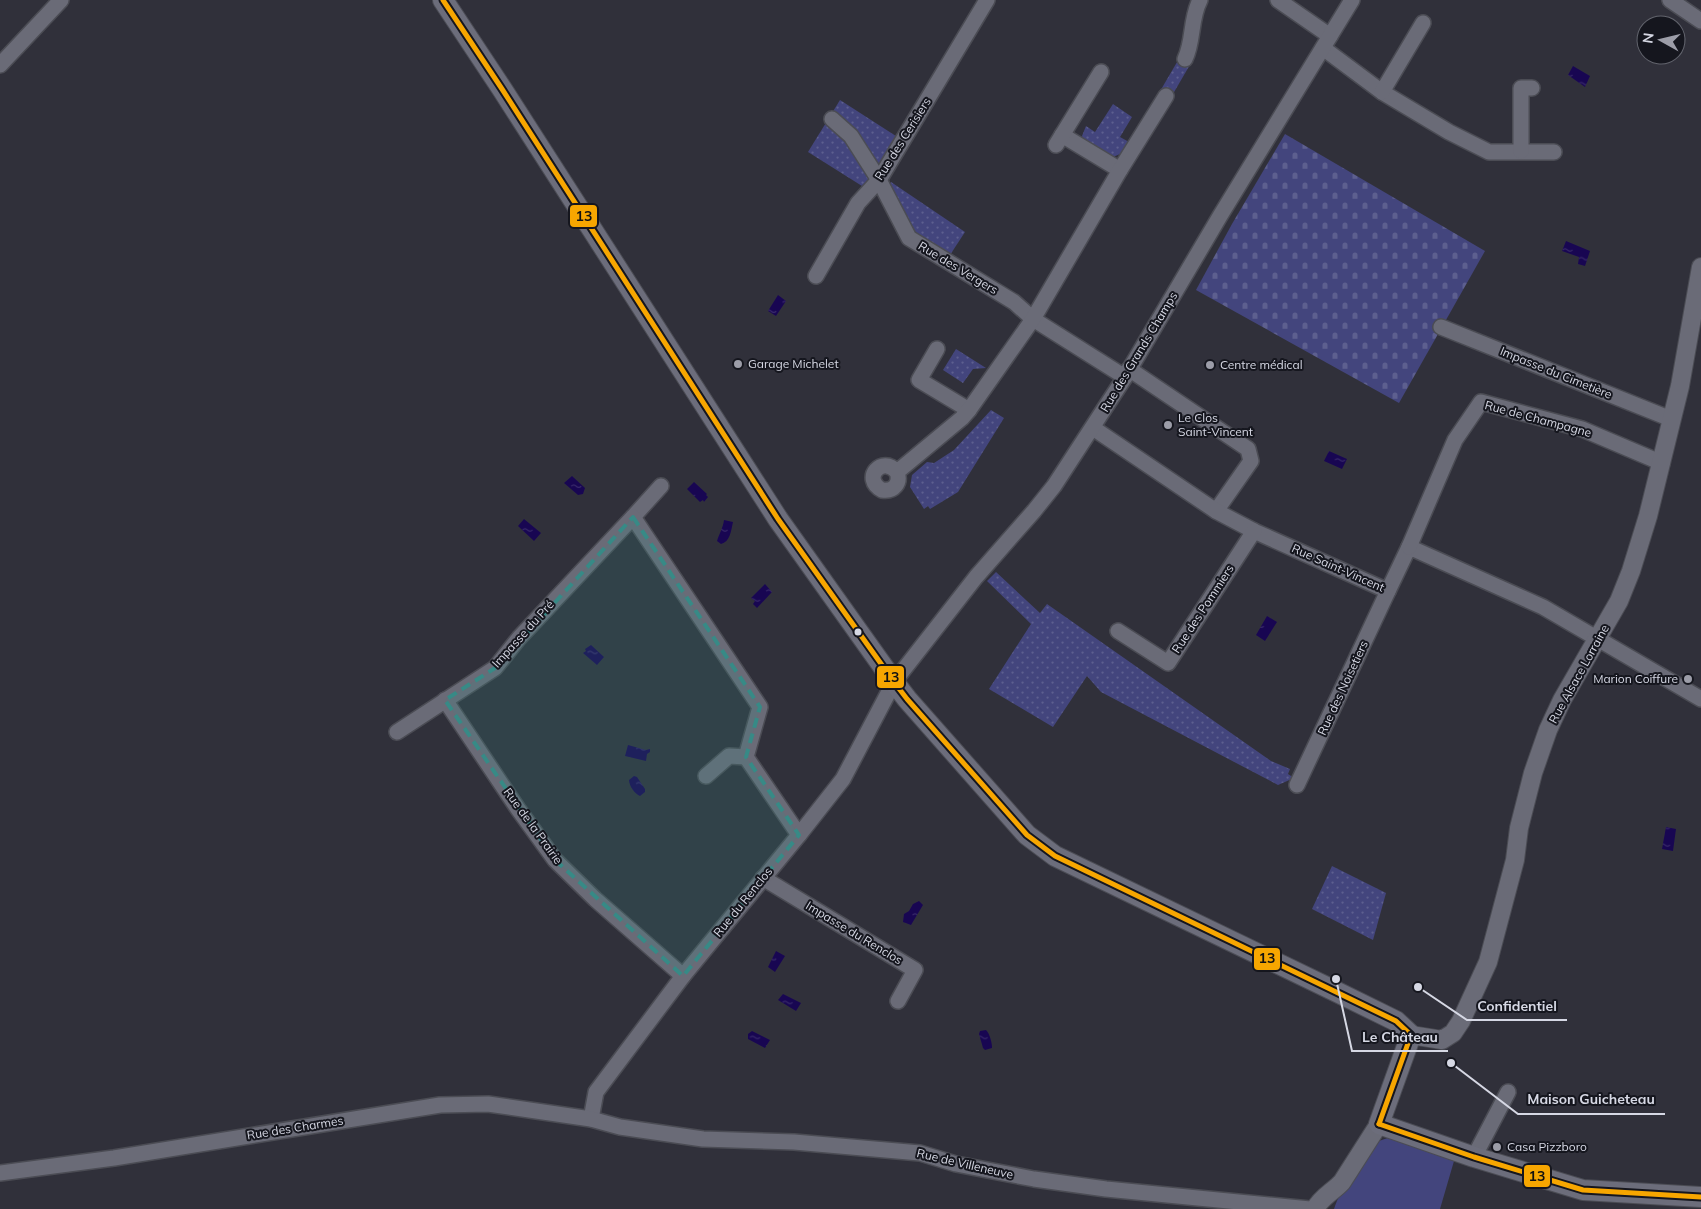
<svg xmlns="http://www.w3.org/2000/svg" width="1701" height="1209" viewBox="0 0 1701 1209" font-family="Mulish,sans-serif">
	<defs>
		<pattern id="grass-dots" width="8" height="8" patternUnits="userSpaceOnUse" patternTransform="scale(1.25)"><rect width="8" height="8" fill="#43457d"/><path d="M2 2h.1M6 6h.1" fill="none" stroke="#5d5f8f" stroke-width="1.8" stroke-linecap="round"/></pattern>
		<pattern id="cemetery-stones" width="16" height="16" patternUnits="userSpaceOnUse" patternTransform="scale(1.25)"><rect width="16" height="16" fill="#43457d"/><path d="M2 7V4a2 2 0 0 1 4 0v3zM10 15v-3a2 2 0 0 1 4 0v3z" fill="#5d5f8f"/></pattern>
		<pattern id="water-ripples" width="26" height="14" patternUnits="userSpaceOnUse" patternTransform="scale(1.25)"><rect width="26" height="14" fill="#180652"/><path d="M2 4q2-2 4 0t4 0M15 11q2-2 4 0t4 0" fill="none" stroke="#392a6b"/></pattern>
	</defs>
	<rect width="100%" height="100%" fill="#30303a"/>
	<g fill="url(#grass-dots)">
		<path d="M1180 57 1191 63 1170 99 1159 93Z"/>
		<path d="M840 100 899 138 875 175 862 186 808 152Z"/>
		<path d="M1113 104 1132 117 1120 137 1129 142 1120 154 1113 157 1083 139 1082 136 1086 126 1095 132Z"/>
		<path d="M891 182 965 232 950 255 914 231 888 187Z"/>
		<path d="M956 349 986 368 973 369 963 383 943 370Z"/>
		<path d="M991 410 1004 418 958 492 930 509 928 506 924 509 910 487 912 475 927 462 934 463 954 450Z"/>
		<path d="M996 572 1040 613 1047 604 1271 761 1290 769 1288 774 1294 778 1278 785 1101 692 1087 676 1053 727 989 689 1031 624 987 581Z"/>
		<path d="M1332 866 1386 893 1373 940 1312 909Z"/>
	</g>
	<path fill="url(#cemetery-stones)" d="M1285 134 1485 251 1399 403 1196 290 1232 224Z"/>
	<path fill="#43457d" d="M1388 1138 1454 1161 1440 1209H1334C1341 1189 1359 1154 1377 1142 1380 1140 1385 1139 1388 1138Z"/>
	<g fill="url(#water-ripples)">
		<path d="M1573 66 1590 76 1585 87 1568 75Z"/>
		<path d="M1566 241 1590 251 1585 266 1578 264 1579 257 1562 251Z"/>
		<path d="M778 295 786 301 776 316 768 311Z"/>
		<path d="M1329 451 1347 459 1342 469 1324 461Z"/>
		<path d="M572 476 585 488 583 494 578 495 564 483Z"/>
		<path d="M694 482 707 494 706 495 708 497 704 502 703 500 700 502 687 489Z"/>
		<path d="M524 519 541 533 534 541 518 526Z"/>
		<path d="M724 520 733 522C731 531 730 542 721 544L717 541C719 534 723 528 724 520Z"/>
		<path d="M765 584 772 592 757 608 753 604 755 601 751 598Z"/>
		<path d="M1267 616 1277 622 1265 641 1256 635Z"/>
		<path d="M591 645 604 657 597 665 583 653 586 651 585 649Z"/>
		<path d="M628 745 646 750 650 749V752L647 754 646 761 625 756Z"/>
		<path d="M634 776 637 777 645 789V792L640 796C635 794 629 786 629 780Z"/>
		<path d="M1666 827 1676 829 1673 851 1662 849Z"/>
		<path d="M919 901 923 905 911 925 903 922 904 914 909 911 913 904Z"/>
		<path d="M776 951 785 956 775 972 768 967Z"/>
		<path d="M783 994 801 1003 796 1011 778 1000Z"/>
		<path d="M986 1030C990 1034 992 1043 992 1048L985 1050 983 1048 979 1034 980 1031Z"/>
		<path d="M752 1031 770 1040 765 1048 748 1039V1034Z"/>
	</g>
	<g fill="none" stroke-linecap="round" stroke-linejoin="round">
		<g stroke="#4b4c54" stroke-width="18">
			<g id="minor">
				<path d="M1278 0 1330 36"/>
				<path d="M1670 0 1701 21"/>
				<path d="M1323 48 1382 92 1449 132 1489 152H1554"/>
				<path d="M1185 59C1194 41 1190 19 1200 0"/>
				<path d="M0 65 61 0"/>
				<path d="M1382 92 1423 23"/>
				<path d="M832 119 851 136 879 180 909 238 1014 302 1033 319 1125 377"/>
				<path d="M1062 135 1120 170"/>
				<path d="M1056 145 1101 72"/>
				<path d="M1521 151V88H1532"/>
				<path d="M816 276 858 203 879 180 987 0"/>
				<path d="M1441 327 1671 419"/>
				<path d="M937 349 919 380 969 410"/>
				<path d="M1129 369 1248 449 1251 461 1216 511"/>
				<path d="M1093 428 1216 511 1254 531 1388 591 1409 547 1543 607 1701 699"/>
				<path d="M897 472C901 483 894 492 882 490 861 479 882 454 897 472L962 418 969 410 1033 319 1120 170 1166 96"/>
				<path d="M633 517 661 486"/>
				<path d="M1409 547 1455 440 1481 402 1582 429 1662 463"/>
				<path d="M1118 631 1168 663 1254 531"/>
				<path d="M445 700 518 809 555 860 595 899 683 976"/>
				<path d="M397 732 495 668 519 638 633 517 760 707 746 757 799 835"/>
				<path d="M706 776 729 756 746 757"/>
				<path d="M1297 785 1388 591"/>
				<path d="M763 878 915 970 898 1001"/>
				<path d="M591 1119 596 1092 683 976 799 835 843 779 894 682 976 577 1034 511 1054 486 1125 377 1220 216 1352 0"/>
				<path d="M1474 1157 1508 1092"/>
				<path d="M0 1173 114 1158 440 1105 488 1104 591 1119 620 1127 703 1139 794 1142 920 1153 956 1164 1034 1179 1106 1189 1310 1209"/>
			</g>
		</g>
		<g stroke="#4b4c54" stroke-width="20">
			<g id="tertiary">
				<path d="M1411 1035 1442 1040 1453 1033 1461 1021 1488 962 1515 860 1519 828 1533 773 1548 730 1562 700 1619 601 1631 571 1648 516 1680 386 1701 267"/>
				<path d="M1315 1209C1321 1197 1334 1191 1342 1182L1379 1124"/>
			</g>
		</g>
		<g stroke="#4b4c54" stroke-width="22">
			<path id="secondary" d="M443 0 502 89 778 519 894 682 907 699 1027 835 1055 856 1339 993 1396 1021 1411 1035 1379 1124 1474 1157 1583 1190 1701 1197"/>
		</g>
		<use href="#minor" stroke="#6a6b77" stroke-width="15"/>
		<use href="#tertiary" stroke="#6a6b77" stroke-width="18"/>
		<use href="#secondary" stroke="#6c6d7b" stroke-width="20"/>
		<g stroke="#15161e" stroke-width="9">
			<g id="bus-1">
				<path d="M443 0 502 89 778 519 894 682 907 699 1027 835 1055 856 1396 1021 1411 1035 1379 1124"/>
				<path d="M1379 1124 1474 1157 1583 1190 1701 1197"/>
			</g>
		</g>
		<use href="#bus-1" stroke="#f7a600" stroke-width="5"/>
	</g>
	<path fill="#378a86" fill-opacity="0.2" stroke="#378a86" stroke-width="4" stroke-dasharray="10 6" stroke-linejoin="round" d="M633 517 760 707 746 757 799 835 683 976 555 860 445 700 495 668Z"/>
	<g fill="#9c9da8" stroke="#15161e" stroke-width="2">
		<circle cx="738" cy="364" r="5"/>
		<circle cx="1210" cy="365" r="5"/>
		<circle cx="1168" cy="425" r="5"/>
		<circle cx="1688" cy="679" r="5"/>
		<circle cx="1497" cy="1147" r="5"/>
	</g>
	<circle fill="#d6d8e4" stroke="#15161e" stroke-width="2" cx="858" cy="632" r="4.5"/>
	<g text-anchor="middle" stroke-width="4" stroke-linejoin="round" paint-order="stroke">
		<g font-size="12" fill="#d6d8e4" stroke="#15161e">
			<text transform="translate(903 139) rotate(-58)" y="4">Rue des Cerisiers</text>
			<text transform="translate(958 268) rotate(31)" y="4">Rue des Vergers</text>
			<text transform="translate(1139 352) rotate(-59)" y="4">Rue des Grands Champs</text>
			<text transform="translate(1556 373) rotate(22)" y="4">Impasse du Cimetière</text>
			<text transform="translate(1538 419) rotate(15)" y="4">Rue de Champagne</text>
			<text transform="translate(1338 568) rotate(24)" y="4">Rue Saint-Vincent</text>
			<text transform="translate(1203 609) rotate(-57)" y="4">Rue des Pommiers</text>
			<text transform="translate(523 634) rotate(-48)" y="4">Impasse du Pré</text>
			<text transform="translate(1579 674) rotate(-61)" y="4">Rue Alsace Lorraine</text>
			<text transform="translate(1343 688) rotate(-65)" y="4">Rue des Noisetiers</text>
			<text transform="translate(533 826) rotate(54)" y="4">Rue de la Prairie</text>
			<text transform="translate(743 902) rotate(-51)" y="4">Rue du Renclos</text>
			<text transform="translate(854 933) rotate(31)" y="4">Impasse du Renclos</text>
			<text transform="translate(295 1128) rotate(-9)" y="4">Rue des Charmes</text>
			<text transform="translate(965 1164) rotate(13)" y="4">Rue de Villeneuve</text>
		</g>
		<g font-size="12" fill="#d6d8e4" stroke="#15161e" text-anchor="start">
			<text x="748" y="368">Garage Michelet</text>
			<text x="1220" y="369">Centre médical</text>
			<text x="1178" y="422">Le Clos<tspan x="1178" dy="14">Saint-Vincent</tspan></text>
			<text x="1678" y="683" text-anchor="end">Marion Coiffure</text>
			<text x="1507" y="1151">Casa Pizzboro</text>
		</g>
	</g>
	<path fill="none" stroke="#d6d8e4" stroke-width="2" d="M1418 987L1467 1020H1567M1336 979L1352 1051H1448M1451 1063L1518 1114H1665"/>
	<g fill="#d6d8e4" stroke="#15161e" stroke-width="2">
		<circle cx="1418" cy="987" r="5"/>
		<circle cx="1336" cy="979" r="5"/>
		<circle cx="1451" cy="1063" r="5"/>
	</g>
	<g font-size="14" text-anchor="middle" font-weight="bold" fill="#d6d8e4" stroke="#15161e" stroke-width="4" stroke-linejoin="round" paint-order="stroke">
		<text x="1517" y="1011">Confidentiel</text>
		<text x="1400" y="1042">Le Château</text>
		<text x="1591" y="1104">Maison Guicheteau</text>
	</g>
	<g stroke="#15161e" stroke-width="2">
		<rect x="569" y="204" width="29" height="24" rx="5" fill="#f7a600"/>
		<rect x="876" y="665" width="29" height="24" rx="5" fill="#f7a600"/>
		<rect x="1253" y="947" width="28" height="24" rx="5" fill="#f7a600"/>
		<rect x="1523" y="1164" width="28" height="24" rx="5" fill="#f7a600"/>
	</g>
	<g font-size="14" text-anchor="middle" font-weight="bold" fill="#111">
		<text x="584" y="221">13</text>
		<text x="891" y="682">13</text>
		<text x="1267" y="963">13</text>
		<text x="1537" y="1181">13</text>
	</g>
	<g transform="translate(1661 40) rotate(278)"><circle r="24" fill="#15161e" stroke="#62646d"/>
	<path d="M0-4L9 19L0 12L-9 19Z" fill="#9c9da8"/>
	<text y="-8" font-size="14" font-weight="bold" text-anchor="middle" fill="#d6d8e4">N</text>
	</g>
</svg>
